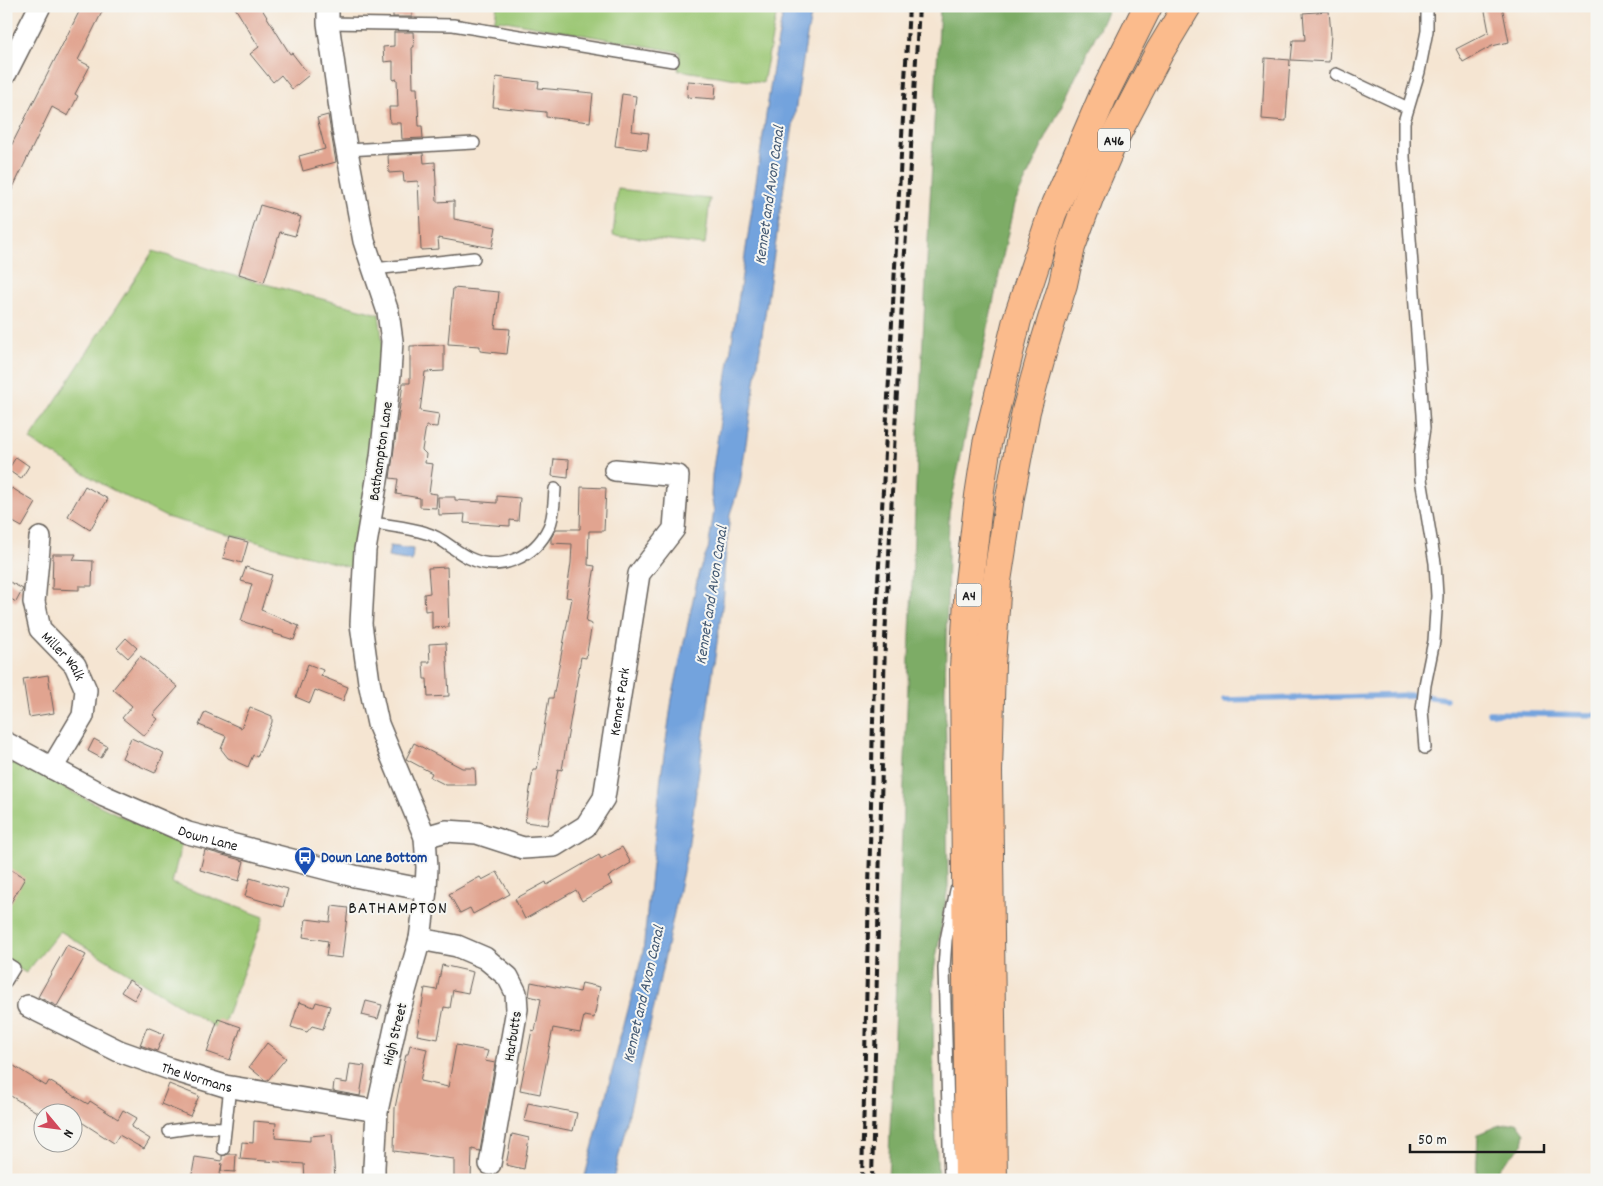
<svg xmlns="http://www.w3.org/2000/svg" width="1603" height="1186" viewBox="0 0 1603 1186" font-family="Dekko,sans-serif">
	<rect width="100%" height="100%" fill="#f6f6f2"/>
	<filter id="ink" filterUnits="userSpaceOnUse"><feTurbulence type="fractalNoise" baseFrequency=".02" numOctaves="2"/><feDisplacementMap in="SourceGraphic" scale="10" xChannelSelector="R" yChannelSelector="G"/><feConvolveMatrix kernelMatrix="1 2 1 2 8 2 1 2 1" color-interpolation-filters="sRGB"/></filter>
	<filter id="wash" filterUnits="userSpaceOnUse"><feTurbulence type="fractalNoise" baseFrequency=".0096" numOctaves="4" result="noise"/><feDisplacementMap in="SourceGraphic" scale="20" xChannelSelector="R" yChannelSelector="G"/><feGaussianBlur stdDeviation="1.12" result="paint"/><feColorMatrix in="noise" values="0 0 0 0 0 0 0 0 0 0 0 0 0 0 0 0 0 1.4 0 .05"/><feComposite in="paint" operator="in"/></filter>
	<g filter="url(#wash)">
		<rect width="100%" height="100%" fill="#f5e5d2"/>
		<g fill="#9cc774" stroke="#5c7248">
			<path d="M497 6H778L763 83 678 70 680 52 500 20 494 25Z"/>
			<path d="M618 189 710 199 705 245 613 235Z"/>
			<path d="M153 251 216 271 379 314 384 355 356 569 166 517 107 487 30 440Z"/>
			<path d="M6 753 70 791 125 818 182 841 172 883 264 917 221 1031 60 931 26 973 6 961Z"/>
		</g>
		<g fill="#7dac66" stroke="#4c6441">
			<path d="M940 6H1110L1014 204 949 513 945 690 948 886 934 971 933 1018 934 1094 938 1180H888L918 435Z"/>
			<path d="M1517 1122 1525 1133 1523 1144 1499 1168V1180H1476L1478 1134 1497 1126Z"/>
		</g>
		<g fill="#73a3dd" stroke="#48607c">
			<path d="M784 6H813L806 41 792 132 740 484 730 514 724 571V593L688 848 649 1030 613 1180H584L643 952 661 776 672 699 699 571 708 550 714 511 711 496 712 475 774 62Z"/>
			<path d="M390 546 413 549 412 561 388 557Z"/>
		</g>
		<g fill="none" stroke-linecap="round" stroke-linejoin="round">
			<g stroke="#73a3dd" stroke-width="5.5">
				<path d="M1224 700 1416 695 1446 699"/>
				<path d="M1489 713 1597 715"/>
			</g>
		</g>
		<g id="blocks">
			<g fill="#e1a490">
				<path d="M82 6H105L78 60 90 66 75 94 78 96 68 116 52 107 6 202V156Z"/>
				<path d="M234 6H260L290 54 292 53 309 75 292 89 281 75 273 82 250 54 259 47Z"/>
				<rect x="393" y="6" width="19" height="11"/>
				<path d="M1484 6H1502L1509 42 1492 46 1463 62 1456 49 1489 32Z"/>
				<path d="M1329 11 1331 34 1329 62 1291 60 1293 40H1305L1303 13Z"/>
				<path d="M394 32H413L414 47H412L413 88H417L419 126H422L423 138 402 139 401 123H390L389 107H398L397 79 393 80V61L384 62 383 47 394 46Z"/>
				<path d="M1265 58 1290 60 1286 121 1262 119Z"/>
				<path d="M496 77 539 82 538 88 593 93 590 122 546 117V112L493 107Z"/>
				<path d="M688 81 716 83 715 99 687 97Z"/>
				<path d="M622 94 636 96 632 131 649 133 647 150 615 146Z"/>
				<path d="M328 115 336 162 303 171 299 156 325 149 317 118Z"/>
				<path d="M423 153 424 163 435 162 437 202 454 201V219L496 227 492 248 438 238 439 249 421 250 418 181 404 182 403 172 389 173 388 155Z"/>
				<path d="M260 205 301 217 295 236 280 232 264 282 239 274Z"/>
				<path d="M453 288 499 292 495 328 510 329 507 354 480 351V346L448 344Z"/>
				<path d="M444 345V371L425 372 420 411 439 414 437 427 426 426 422 450 426 454 425 463 433 464 429 493 437 494 436 508 420 507V498L396 494 398 479 390 478 403 383H410V346Z"/>
				<path d="M16 457 29 466 21 479 8 470Z"/>
				<path d="M554 459 569 460 568 478 552 476Z"/>
				<path d="M85 486 108 499 90 530 68 516Z"/>
				<path d="M581 487 606 488 604 531H589L588 565 595 566 586 622 592 624 586 658 581 657 562 770 558 769 548 825 525 822 533 770H537L549 698H553L572 598 566 597 571 563 572 544 551 543V538L556 529H580Z"/>
				<path d="M12 488 36 503 22 527 6 518V497Z"/>
				<path d="M497 496 520 498 518 521 510 520V526L464 523 465 514 439 515 438 497H455V500L497 503Z"/>
				<path d="M229 537 248 542 242 563 223 558Z"/>
				<path d="M53 554H76L73 560 93 561 92 586H79V590L52 589Z"/>
				<path d="M246 567 272 575 261 610 299 626 294 640 272 633 273 631 241 621 252 584 241 581Z"/>
				<path d="M447 567 449 627 432 628V610L425 611 424 594 430 593 428 568Z"/>
				<path d="M6 580 23 589 16 602 6 596Z"/>
				<path d="M126 638 137 648 128 658 117 648Z"/>
				<path d="M446 643 449 696 428 697 427 679H424L423 662H430L429 644Z"/>
				<path d="M140 656 178 687 153 715 158 719 144 736 122 718 132 706 113 689Z"/>
				<path d="M308 664 323 670 321 676 348 687 343 701 315 690 310 703 296 697Z"/>
				<path d="M48 675 54 713 29 717 23 679Z"/>
				<path d="M250 707 272 716V722L257 757 253 755 248 767 228 758 221 749 226 736 199 725 205 712 241 728Z"/>
				<path d="M131 738 164 753 155 773 122 758Z"/>
				<path d="M94 739 107 746 101 758 88 751Z"/>
				<path d="M414 743 462 768H475L476 785H446L430 777 432 773 406 759Z"/>
				<path d="M622 847 631 863 608 877 612 884 582 901 576 890 525 919 515 899 546 882 547 885 599 855 601 859Z"/>
				<path d="M205 850 244 861 239 881 200 870Z"/>
				<path d="M6 867 25 878 6 911Z"/>
				<path d="M497 872 510 894 473 914 470 908 460 913 449 894 480 877 482 880Z"/>
				<path d="M250 878 288 889 283 907 245 896Z"/>
				<path d="M332 906 348 908 342 958 326 956 328 941 303 937 306 919 330 922Z"/>
				<path d="M67 945 86 955 57 1006 38 997Z"/>
				<path d="M442 965 473 972 468 993 453 990 450 1008 444 1007 438 1039 417 1035 425 988 437 990Z"/>
				<path d="M129 980 141 988 134 1000 121 992Z"/>
				<path d="M531 982 580 992 582 983 600 987 594 1018 584 1016 580 1033 553 1028 540 1094 520 1090 532 1030 535 1031 541 999 529 996Z"/>
				<path d="M366 1001 382 1005 378 1019 362 1015Z"/>
				<path d="M299 1002 314 1007 316 1002 330 1006 323 1029 312 1026 307 1032 291 1027Z"/>
				<path d="M218 1019 241 1027 230 1060 207 1052Z"/>
				<path d="M147 1027 164 1034 157 1051 140 1045Z"/>
				<path d="M267 1043 286 1058 268 1080H265L249 1067Z"/>
				<path d="M410 1045 427 1049 420 1081 448 1087 456 1045 488 1051 485 1061 495 1063 480 1151 472 1149 471 1179H454V1159L394 1151 395 1108 406 1054H408Z"/>
				<path d="M6 1061 46 1086 49 1081 88 1104 90 1101 118 1119 123 1110 137 1118 131 1127 150 1139 144 1149 119 1135 114 1143 72 1116V1114H40L6 1093Z"/>
				<path d="M350 1064 365 1066 360 1096 333 1091 334 1081 347 1083Z"/>
				<path d="M169 1084 199 1096 190 1116 161 1104Z"/>
				<path d="M528 1103 577 1113 573 1131 524 1121Z"/>
				<path d="M254 1121 276 1123 275 1138 310 1141V1136L332 1134 335 1180H305L304 1164 240 1159 242 1142 253 1143Z"/>
				<path d="M512 1134 529 1138 524 1169 506 1165Z"/>
				<path d="M229 1154H236L235 1172 221 1171 222 1163 219 1180H191L195 1157 222 1161V1156Z"/>
			</g>
		</g>
	</g>
	<g filter="url(#ink)">
		<use href="#blocks" fill-opacity="0" stroke="#68625c" stroke-width="1"/>
		<g fill="none" stroke-linecap="round" stroke-linejoin="round">
			<g stroke="#68625c" stroke-width="14">
				<g id="lane">
					<path d="M328 23 453 25 673 61"/>
					<path d="M1336 74 1408 108"/>
					<path d="M347 150 474 143"/>
					<path d="M374 269 474 258"/>
					<path d="M370 522C388 526 408 527 426 533 442 537 454 551 469 558 500 573 535 557 549 527 554 517 554 501 555 489"/>
					<path d="M1425 748 1422 710 1425 685 1434 641 1437 596 1435 563 1421 479 1420 455 1424 428 1404 157V122L1419 72 1427 31V6"/>
					<path d="M6 963 14 968 6 981"/>
					<path d="M169 1131 197 1127 225 1128"/>
					<path d="M223 1149 230 1087"/>
					<path d="M950 1180 944 968 946 940 956 890"/>
				</g>
			</g>
			<g stroke="#68625c" stroke-width="24">
				<g id="street">
					<path d="M328 6V23L343 130 364 241 388 312 392 341 390 374 381 457 365 550 361 624 369 682 378 724 425 837 427 867 426 890 420 939 397 1019 377 1111 374 1167V1180"/>
					<path d="M6 73 40 6"/>
					<path id="s1" d="M40 538 34 602 40 629 75 665 86 690 83 716 52 768"/>
					<path id="s2" d="M6 743 104 796 188 833 354 876 426 890"/>
					<path id="s3" d="M425 837 446 831 477 833 523 848 554 846 586 826 604 798 639 574 674 529 678 476 615 470"/>
					<path d="M420 939 457 946 485 958 508 977 516 993 517 1009 490 1164"/>
					<path id="s4" d="M28 1006 119 1051 170 1069 225 1086 377 1111"/>
				</g>
			</g>
			<g stroke="#68625c" stroke-width="30">
				<g id="highway">
					<path d="M969 1180 964 668 969 583 979 496 987 444 1017 320 1052 214 1104 94 1148 6"/>
					<path d="M993 1180 988 771 991 665 997 581 1010 497 1026 411 1045 342 1063 284 1071 247 1090 195 1115 137 1160 51 1187 6"/>
				</g>
			</g>
			<use href="#lane" stroke="#fff" stroke-width="11"/>
			<use href="#street" stroke="#fff" stroke-width="21"/>
			<use href="#highway" stroke="#fbbb8c" stroke-width="28"/>
			<g stroke="#1c1c1c" stroke-width="4" stroke-dasharray="8 4" stroke-linecap="butt">
				<path d="M862 1180 875 639 909 6"/>
				<path d="M872 1180 885 639 896 409 919 6"/>
			</g>
		</g>
	</g>
	<defs>
		<g id="bus-pin" transform="scale(1.125)"><path d="M0 17L-7.5 6A9.5 9.5 0 1 1 7.5 6Z" fill="#1a4fb4" stroke="#f6f6f2"/><path d="M-5-6H5V4H4V6H2V4H-2V6H-4V4H-5ZM-3.5-4V0h7V-4ZM-3.5 1.2v1.5H-2V1.2ZM2 1.2v1.5H3.5V1.2Z" fill="#fff"/></g>
	</defs>
	<g fill-rule="evenodd">
		<use href="#bus-pin" x="305" y="857"/>
	</g>
	<g text-anchor="middle" stroke-width="4" stroke-linejoin="round" paint-order="stroke">
		<g fill="#f6f6f2" stroke="#5d5d5c" stroke-width="1">
			<rect x="1098" y="128.5" width="32" height="23" rx="4"/>
			<rect x="956.5" y="583.5" width="25" height="23" rx="4"/>
		</g>
		<g font-size="14" font-weight="bold" fill="#1c1c1c">
			<text x="1114" y="145">A46</text>
			<text x="969" y="600">A4</text>
		</g>
		<g font-size="15" fill="#1c1c1c" stroke="#f6f6f2">
			<text transform="translate(380 451) rotate(-82)" y="5">Bathampton Lane</text>
			<text dy="5" stroke="none"><textPath href="#s1" startOffset="128">Miller Walk</textPath></text>
			<text dy="5" stroke="none"><textPath href="#s3" startOffset="301">Kennet Park</textPath></text>
			<text dy="5" stroke="none"><textPath href="#s2" startOffset="224">Down Lane</textPath></text>
			<text transform="translate(394 1034) rotate(-76)" y="5">High Street</text>
			<text transform="translate(512 1036) rotate(-81)" y="5">Harbutts</text>
			<text dy="5" stroke="none"><textPath href="#s4" startOffset="184">The Normans</textPath></text>
		</g>
		<g font-size="15" font-weight="bold" fill="#164399" stroke="#f6f6f2" text-anchor="start">
			<text x="321" y="862">Down Lane Bottom</text>
		</g>
		<g font-size="16" font-style="italic" fill="#435973" stroke="#f6f6f2">
			<text transform="translate(768 195) rotate(-82)" y="6">Kennet and Avon Canal</text>
			<text transform="translate(710 595) rotate(-81)" y="6">Kennet and Avon Canal</text>
			<text transform="translate(642 994) rotate(-77)" y="6">Kennet and Avon Canal</text>
		</g>
		<g font-size="18" letter-spacing="1" fill="#1c1c1c" stroke="#f6f6f2">
			<text x="398" y="913">BATHAMPTON</text>
		</g>
	</g>
	<rect width="1603" height="1186" fill="none" stroke="#f6f6f2" stroke-width="25"/>
	<g transform="translate(58 1128) rotate(119)"><circle r="24" fill="#f6f6f2" stroke="#9f9f9c"/>
	<path d="M0-4L9 19L0 12L-9 19Z" fill="#d1495b"/>
	<text y="-8" font-size="14" font-weight="bold" text-anchor="middle" fill="#1c1c1c">N</text>
	</g>
	<path d="M1410 1144v8h134v-8" fill="none" stroke="#1c1c1c" stroke-width="2.5"/>
	<text x="1418" y="1144" font-size="15" fill="#1c1c1c" stroke="#f6f6f2" stroke-width="4" paint-order="stroke">50 m</text>
</svg>
